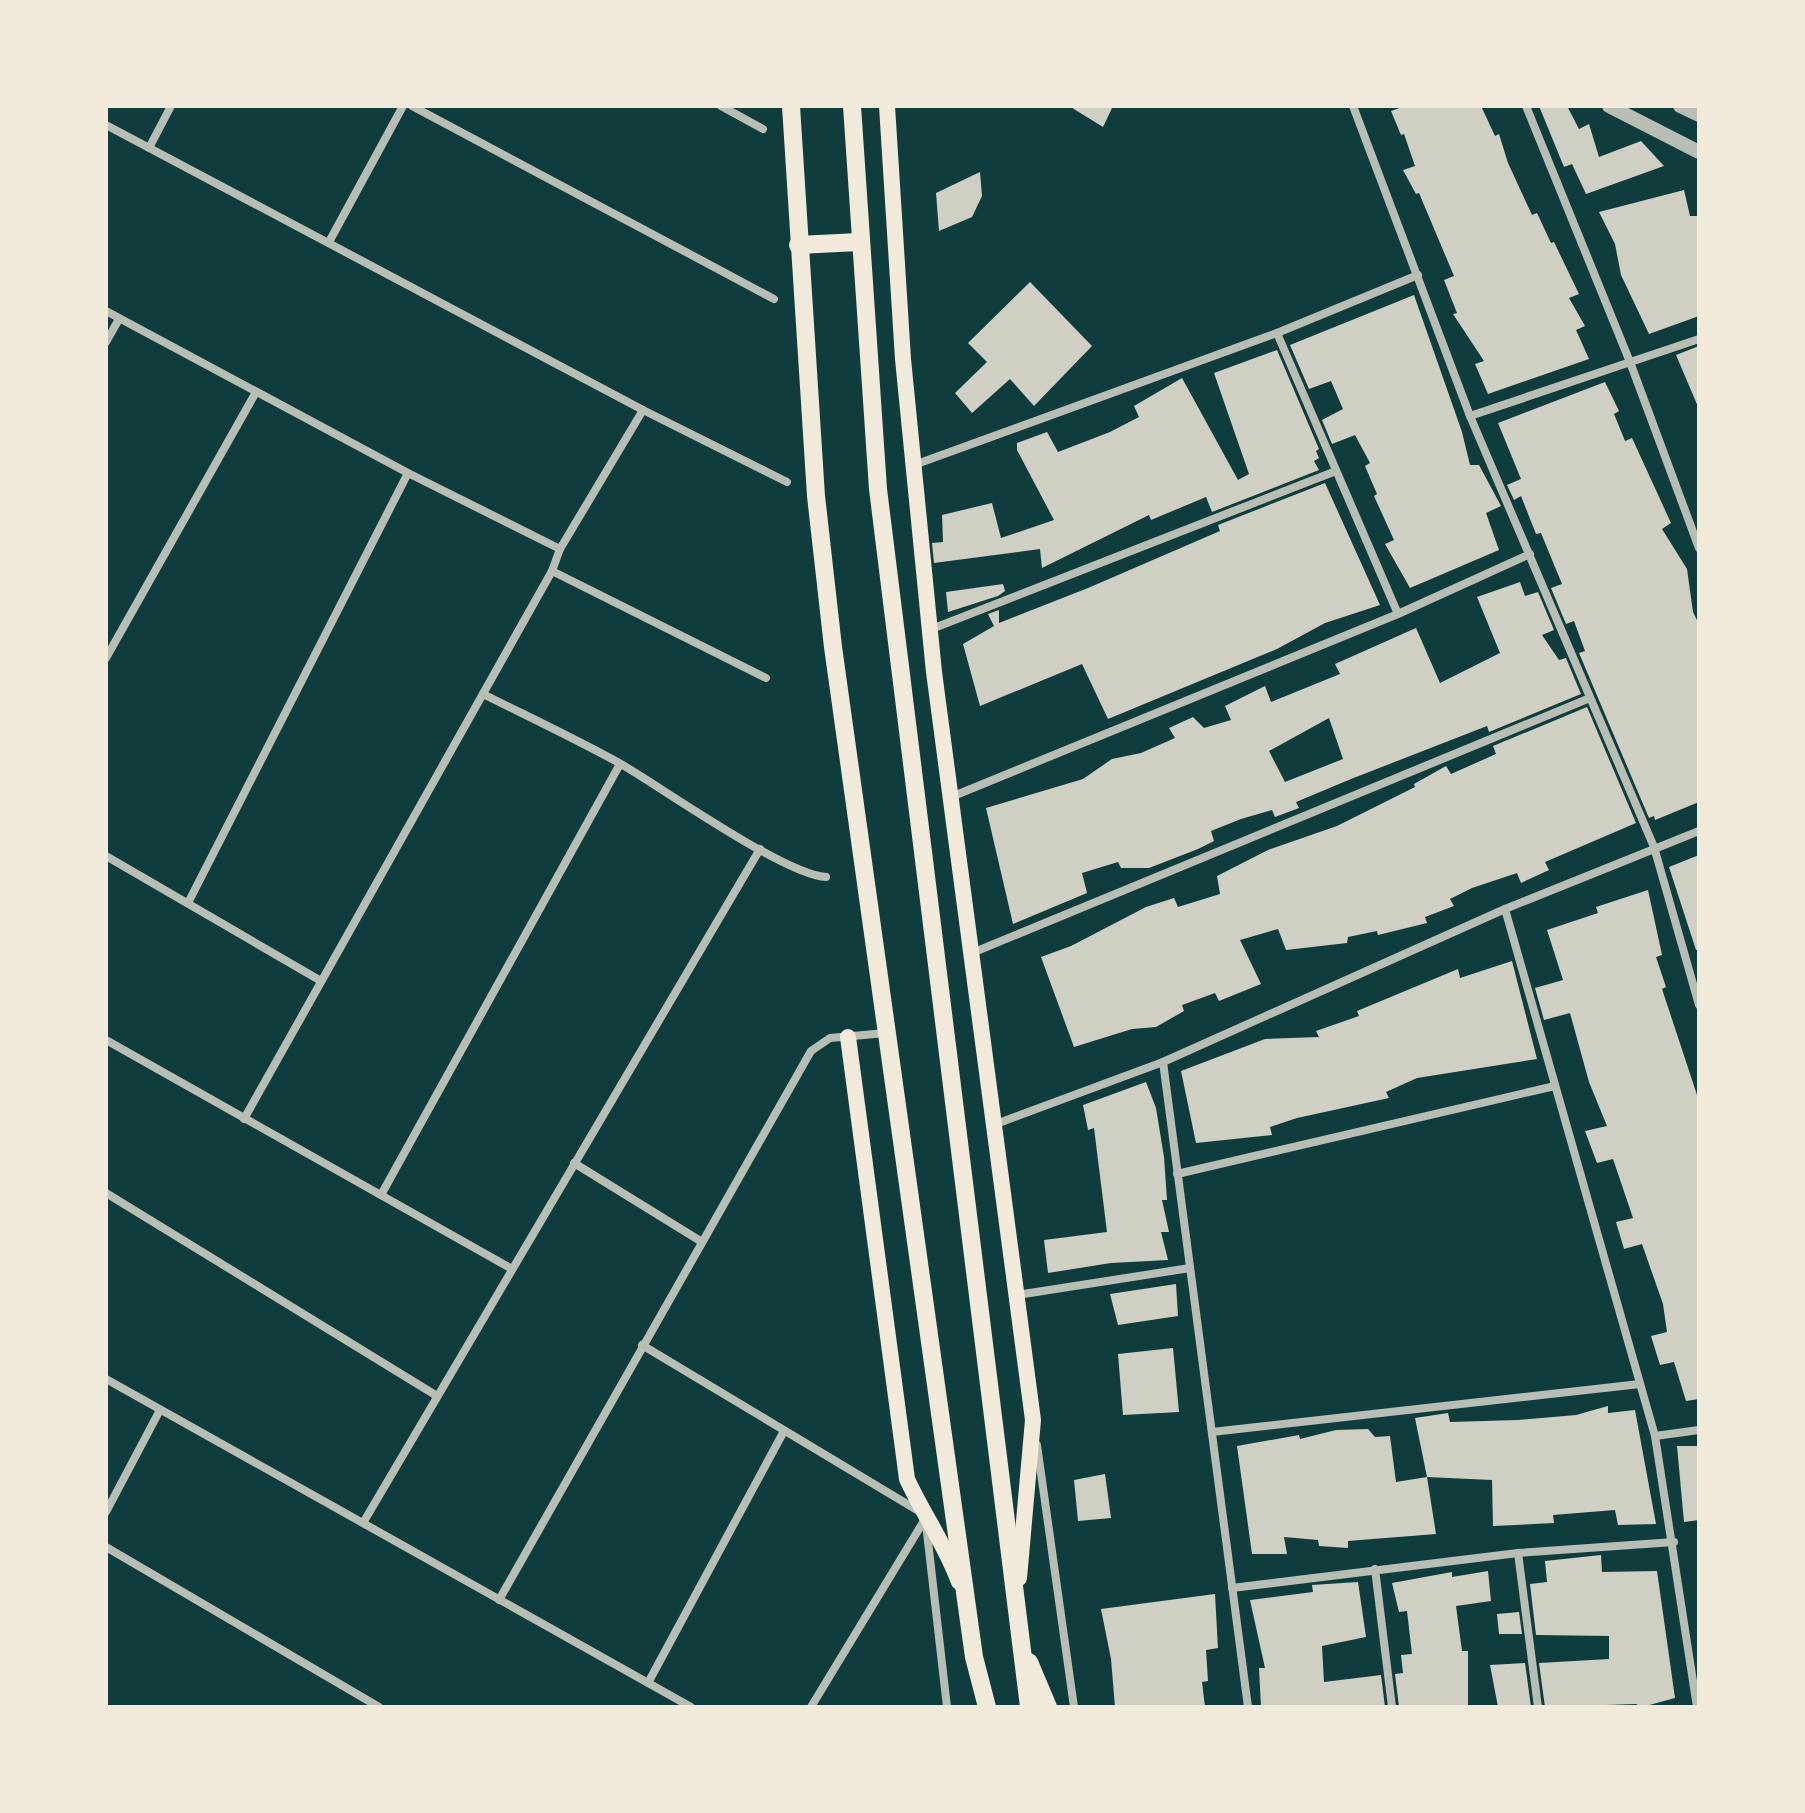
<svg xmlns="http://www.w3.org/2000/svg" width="1805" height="1813" viewBox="0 0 1805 1813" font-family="'IBM Plex Serif',serif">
	<rect width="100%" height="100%" fill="#0f3d3e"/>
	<g fill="#cfcfc3" fill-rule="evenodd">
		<path d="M1069 106H1113L1103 127Z"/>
		<path d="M1405 106H1481L1495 136 1499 134 1508 163 1532 215 1537 213 1551 243 1554 242 1579 294 1569 298 1585 326 1576 330 1589 359 1488 394 1475 364 1484 361 1453 314 1457 313 1444 280 1454 276 1419 193 1416 194 1403 170 1415 166 1404 134 1401 135 1391 111Z"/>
		<path d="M1539 106H1567L1579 129 1589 124 1599 157 1641 141 1664 166 1586 194 1572 164 1564 167Z"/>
		<path d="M980 172 982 196 972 217 939 231 936 193Z"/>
		<path d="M1684 190 1690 216H1699V316L1649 334 1621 275 1615 244 1599 212Z"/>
		<path d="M1030 282 1092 346 1034 406 1010 379 972 413 955 393 987 362 968 343Z"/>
		<path d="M1414 295 1462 432 1470 465H1479L1501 506 1486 513 1499 550 1410 588 1385 544 1394 540 1374 496 1377 494 1365 466 1370 463 1355 435 1332 444 1322 420 1343 409 1331 381 1309 389 1290 345Z"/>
		<path d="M1699 346V409L1676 355Z"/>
		<path d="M1277 350 1319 449 1316 451 1319 458 1314 461 1319 470 1212 512 1206 497 1151 520 1149 515 1042 568 1040 549 934 563 932 543 943 542 942 515 992 503 1001 538 1054 520 1017 450V443L1047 432 1058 452 1110 432 1139 417 1134 406 1182 378 1238 480 1249 474 1214 373Z"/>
		<path d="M1605 382 1619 411 1614 414 1625 441 1632 438 1671 523 1662 529 1687 569 1693 612 1699 624V802L1655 820 1654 816 1649 818 1579 653 1585 651 1574 621 1566 624 1551 588 1562 584 1541 533 1536 534 1521 496 1514 500 1507 485 1521 479 1498 423Z"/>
		<path d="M1325 483 1380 605 1325 623 1277 649 1108 719 1082 664 980 706 963 644 994 626 988 614 999 610V623L1088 588 1220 531 1218 525Z"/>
		<path d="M1520 582 1525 596 1538 592 1554 630 1542 635 1559 660 1566 658 1581 694 1489 732 1487 726 1351 779 1296 802 1299 808 1275 817 1272 810 1241 819 1211 831 1214 841 1198 849 1149 868H1121L1118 862 1082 873 1087 893 1013 924 986 808 1083 779 1112 759 1141 753 1175 738 1169 728 1193 717 1204 728 1231 720 1225 706 1265 686 1271 702 1340 674 1335 664 1416 628 1440 683 1500 653 1477 597ZM1329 718 1343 759 1285 782 1269 751Z"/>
		<path d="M1003 584 1005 591 998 596 948 612 946 592Z"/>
		<path d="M1587 707 1636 823 1545 862 1549 870 1521 883 1517 873 1472 888 1450 899 1454 906 1425 917 1427 923 1378 935 1377 931 1348 937 1347 943 1286 950 1278 929 1240 940 1261 984 1219 1001 1215 993 1182 1005 1184 1011 1156 1027 1132 1029 1074 1047 1041 957 1071 946 1146 907 1174 898 1178 907 1220 894 1217 876 1268 850 1337 826 1415 787 1414 784 1446 766 1451 774 1496 754 1493 746Z"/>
		<path d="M1699 855V950H1696L1669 867Z"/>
		<path d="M1648 890 1662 955 1656 957 1666 987 1662 989 1699 1101V1399L1686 1401 1674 1362 1660 1365 1651 1336 1667 1332 1663 1304 1642 1244 1624 1249 1616 1222 1633 1218 1613 1159 1597 1163 1585 1131 1607 1126 1589 1082 1570 1013 1544 1020 1535 988 1563 980 1547 930 1598 913 1596 907Z"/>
		<path d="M1512 961 1537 1059 1417 1078 1386 1092 1389 1098 1297 1118 1270 1127 1272 1135 1196 1143 1181 1071 1265 1039 1319 1037 1316 1031 1359 1016 1357 1011 1458 969 1460 978Z"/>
		<path d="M1146 1082 1156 1108 1164 1157 1167 1200H1162L1169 1232H1161L1168 1260 1111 1263 1048 1273 1044 1240 1107 1232 1094 1128 1088 1130 1083 1105Z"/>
		<path d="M1176 1284 1178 1316 1118 1325 1110 1294Z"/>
		<path d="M1173 1348 1179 1412 1123 1415 1118 1354Z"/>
		<path d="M1608 1406V1413L1635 1410 1656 1524 1618 1525 1615 1510 1553 1515 1554 1523 1493 1526 1492 1480 1427 1477 1415 1418 1448 1413 1450 1422 1518 1420 1576 1415Z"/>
		<path d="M1368 1429 1375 1437 1390 1436 1396 1482 1427 1477 1436 1534 1348 1541V1548L1319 1546 1318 1540 1284 1537 1287 1554H1252L1237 1446 1299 1435 1300 1439 1336 1430Z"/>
		<path d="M1677 1446H1699V1520L1684 1522Z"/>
		<path d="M1105 1474 1111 1518 1078 1521 1074 1480Z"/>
		<path d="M1601 1555 1602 1572 1657 1571 1675 1698 1642 1707 1636 1704 1545 1707 1539 1663 1609 1659V1636L1536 1635 1530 1584 1547 1582 1545 1561Z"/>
		<path d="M1488 1571 1491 1601 1456 1606 1462 1651H1468V1707H1399L1395 1674 1403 1673 1401 1655 1412 1654 1407 1611 1399 1612 1392 1583 1452 1572V1577Z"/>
		<path d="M1358 1582 1366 1637 1322 1646 1324 1682 1381 1675 1385 1707H1261L1259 1668H1265L1250 1600 1313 1592 1312 1585Z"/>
		<path d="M1215 1594 1218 1648 1206 1650 1208 1681 1202 1682 1205 1707H1115L1111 1659 1101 1609Z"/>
		<path d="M1519 1612 1522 1634H1499L1497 1614Z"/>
		<path d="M1525 1663 1531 1707H1498L1490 1665Z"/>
	</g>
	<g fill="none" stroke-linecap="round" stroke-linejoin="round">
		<g stroke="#b8beb3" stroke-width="8">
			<path d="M412 106 774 299"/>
			<path d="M721 106 763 129"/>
			<path d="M1353 106 1470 416 1654 847 1699 1005"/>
			<path d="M1526 106 1630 362 1699 548"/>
			<path d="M106 125 643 410 787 482"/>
			<path d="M149 148 171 106"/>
			<path d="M329 242 403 106"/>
			<path d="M106 311 408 473 560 549"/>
			<path d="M1277 333 1398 614"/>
			<path d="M106 342 119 319"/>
			<path d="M1470 416 1699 339"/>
			<path d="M914 465 1277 333 1418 275"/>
			<path d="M552 571 766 678"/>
			<path d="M929 630 1336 471"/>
			<path d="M106 658 256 392"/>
			<path d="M483 694C529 717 576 739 621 764 664 789 785 875 826 877"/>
			<path d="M951 797 1398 614 1530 554"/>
			<path d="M106 856 321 981"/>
			<path d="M188 903 408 473"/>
			<path d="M1505 909 1655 1436 1697 1707"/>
			<path d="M972 953 1590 698"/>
			<path d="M106 1040 512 1269"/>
			<path d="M1163 1062 1248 1707"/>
			<path d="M244 1119 552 571 560 549 643 410"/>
			<path d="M996 1124 1163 1062 1505 909 1699 831"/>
			<path d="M574 1163 702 1242"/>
			<path d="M1177 1174 1555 1086"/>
			<path d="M106 1193 437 1396"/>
			<path d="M381 1195 620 764"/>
			<path d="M1017 1295 1190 1268"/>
			<path d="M642 1345 922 1513"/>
			<path d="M106 1379 691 1707"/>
			<path d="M1212 1432 1640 1384"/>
			<path d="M1655 1436 1699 1430"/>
			<path d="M1037 1445 1074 1707"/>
			<path d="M106 1512 160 1410"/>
			<path d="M363 1523 760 849"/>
			<path d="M926 1524 947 1707"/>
			<path d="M106 1547 379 1707"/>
			<path d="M1518 1553 1538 1707"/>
			<path d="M1375 1569 1392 1707"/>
			<path d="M1232 1588 1518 1553 1674 1542"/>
			<path d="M499 1600 811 1051 830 1038 886 1033"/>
			<path d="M648 1683 784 1431"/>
			<path d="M811 1707 925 1519"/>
		</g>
		<g stroke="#b8beb3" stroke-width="14">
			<path d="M1609 106 1699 152"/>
			<path d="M1680 106 1699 115"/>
		</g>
		<g stroke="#f1e9da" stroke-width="16">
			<path d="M887 106 903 359 934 672 1033 1420 1019 1578"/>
			<path d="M848 1037 907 1479C923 1514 946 1546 959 1582"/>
		</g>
		<g stroke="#f1e9da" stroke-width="18">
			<path d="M791 106 816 496 833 647 974 1657 987 1707"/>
			<path d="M852 106 878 489 1029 1707"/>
			<path d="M798 245 859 242"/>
			<path d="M1029 1662 1048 1707"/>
		</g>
	</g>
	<rect width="1805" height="1813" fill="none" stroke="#f1e9da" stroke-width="216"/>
</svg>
